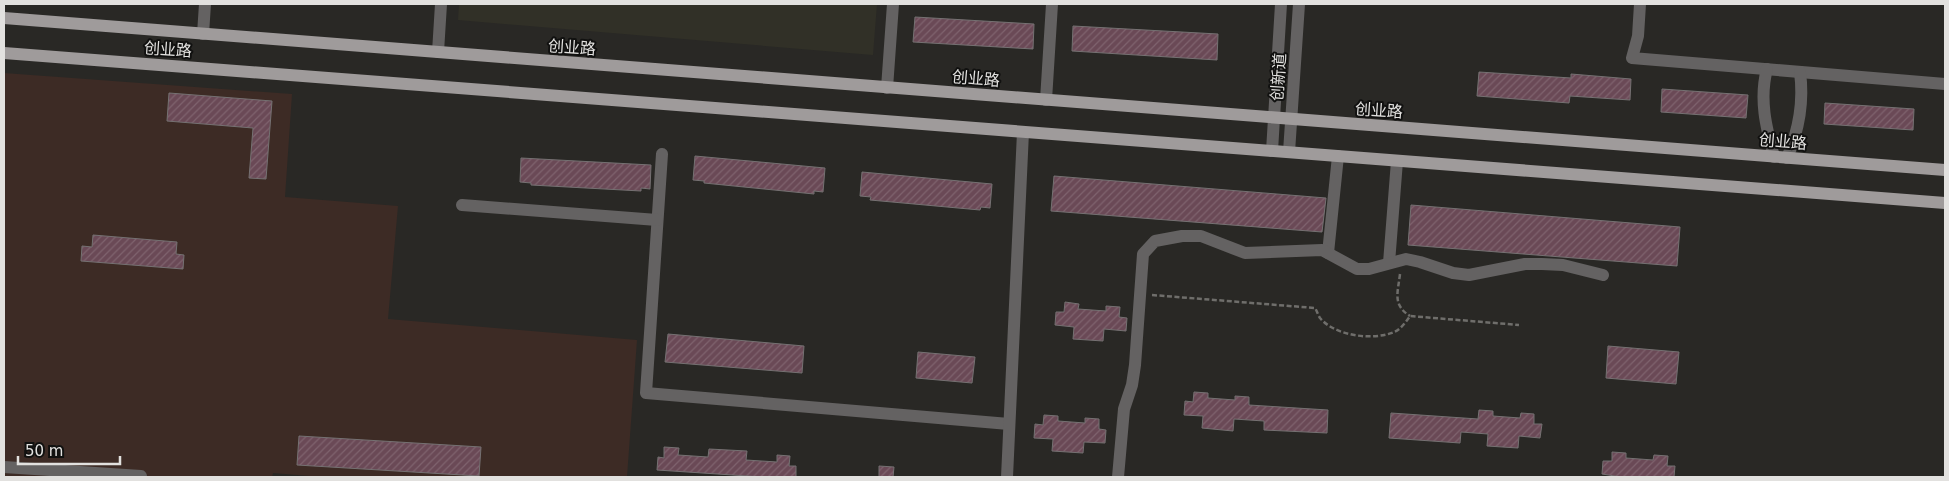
<svg xmlns="http://www.w3.org/2000/svg" width="1949" height="481" viewBox="0 0 1949 481" font-family="'DejaVu Sans','Noto Sans SC',sans-serif">
	<defs>
		<pattern id="building-hatch" width="6" height="6" patternUnits="userSpaceOnUse" patternTransform="scale(1.25)"><rect width="6" height="6" fill="#6a4956"/><path d="M-1 1l2-2M0 6l6-6M5 7l2-2" fill="none" stroke="#7f636e"/></pattern>
	</defs>
	<rect width="100%" height="100%" fill="#292825"/>
	<path fill="#3d2b25" d="M4 73 292 94 285 197 398 206 388 319 637 340 627 477H322L273 473 272 477H4Z"/>
	<path fill="#313027" d="M459 4H877L873 55 458 20Z"/>
	<g fill="url(#building-hatch)" stroke="#757172">
		<path d="M915 17 1034 24 1033 49 913 42Z"/>
		<path d="M1073 26 1218 34 1217 60 1072 51Z"/>
		<path d="M1479 72 1571 78V74L1631 79 1630 100 1570 96 1569 103 1477 96Z"/>
		<path d="M1662 89 1748 95 1746 118 1661 112Z"/>
		<path d="M169 93 272 101 266 179 249 178 253 128 167 121Z"/>
		<path d="M1825 103 1914 109 1913 130 1824 124Z"/>
		<path d="M695 156 825 168 823 192 814 191V194L704 183V181L693 180Z"/>
		<path d="M521 158 651 165 650 189 641 188V191L531 185V183L520 182Z"/>
		<path d="M862 172 992 184 990 208 981 207 980 210 870 200 871 197 860 196Z"/>
		<path d="M1054 176 1326 198 1322 232 1051 211Z"/>
		<path d="M1411 205 1680 227 1677 266 1408 245Z"/>
		<path d="M93 235 177 242 176 254 184 255 183 269 81 261 82 246 92 247Z"/>
		<path d="M1065 302 1079 304 1078 309 1106 311V306L1120 307 1119 317 1127 318 1126 331 1104 329 1103 341 1073 339 1074 327 1055 325 1056 312H1064Z"/>
		<path d="M668 334 804 346 802 373 665 362Z"/>
		<path d="M1608 346 1679 352 1676 384 1606 378Z"/>
		<path d="M918 352 975 357 972 383 916 378Z"/>
		<path d="M1194 392 1208 393V398L1235 400V396L1249 397V405L1328 410 1327 433 1264 430V421L1234 419 1233 431 1202 428 1203 416 1184 415 1185 401 1193 402Z"/>
		<path d="M1479 410 1493 411V416L1520 418 1521 413 1534 414V424H1542L1540 438 1519 436 1518 448 1487 446 1488 434 1461 432 1460 443 1389 438 1391 413 1478 419Z"/>
		<path d="M1044 415 1058 416V421L1085 423V418L1099 419V429L1106 430 1105 443 1084 442 1083 453 1052 451 1053 439 1034 438 1035 424 1043 425Z"/>
		<path d="M299 436 481 447 479 476 297 465Z"/>
		<path d="M664 447 679 448 678 455 708 457 709 449 747 451 746 460 777 462V455L790 456 789 466H796V477H763L657 470 658 457 664 458Z"/>
		<path d="M1612 452 1626 453V458L1653 460 1654 455 1668 456 1667 466H1675L1674 477H1621L1602 474 1603 461H1612Z"/>
		<path d="M879 466 894 467 893 477H879Z"/>
	</g>
	<g fill="none" stroke-linecap="round" stroke-linejoin="round">
		<g stroke="#6f6e6b" stroke-width="2.5" stroke-dasharray="5 2.5" stroke-linecap="butt">
			<path d="M1400 274C1398 292 1392 305 1410 316"/>
			<path d="M1152 295 1315 308C1317 311 1318 315 1320 318 1335 336 1373 341 1394 332 1400 330 1406 322 1410 316L1519 325"/>
		</g>
		<g stroke="#646262" stroke-width="12">
			<path d="M1640 4 1638 36 1632 58 1945 84"/>
			<path d="M203 34 205 4"/>
			<path d="M438 52 441 4"/>
			<path d="M1767 69C1759 99 1766 127 1774 157"/>
			<path d="M887 88 893 4"/>
			<path d="M1046 100 1052 4"/>
			<path d="M1272 151 1281 4"/>
			<path d="M1289 152 1299 4"/>
			<path d="M662 154 646 393 1009 424"/>
			<path d="M1787 158C1799 130 1804 102 1800 72"/>
			<path d="M462 205 657 220"/>
			<path d="M1328 253 1338 156"/>
			<path d="M1389 263 1397 161"/>
			<path d="M4 467 141 476V477"/>
			<path d="M1007 477 1023 132"/>
			<path d="M1118 477 1124 409 1132 385 1135 365 1143 254 1155 241 1182 236H1201L1245 253 1322 250 1357 269H1369L1406 259 1420 262 1453 273 1469 275 1525 264H1542L1563 265 1603 275"/>
		</g>
		<g stroke="#9f9b9b" stroke-width="12">
			<path d="M4 18 1945 170"/>
			<path d="M4 53 1945 203"/>
		</g>
	</g>
	<g text-anchor="middle" stroke-width="4" stroke-linejoin="round" paint-order="stroke">
		<g font-size="16" fill="#e2e1df" stroke="#111110">
			<text transform="translate(572 47) rotate(4)" y="6">创业路</text>
			<text transform="translate(168 49) rotate(4)" y="6">创业路</text>
			<text transform="translate(1278 77) rotate(-86)" y="6">创新道</text>
			<text transform="translate(976 78) rotate(5)" y="6">创业路</text>
			<text transform="translate(1379 110) rotate(4)" y="6">创业路</text>
			<text transform="translate(1783 141) rotate(5)" y="6">创业路</text>
		</g>
	</g>
	<rect width="1949" height="481" fill="none" stroke="#e2e1df" stroke-width="10"/>
	<path d="M18 456v8h102v-8" fill="none" stroke="#e2e1df" stroke-width="2.5"/>
	<text x="25" y="456" font-size="15" fill="#e2e1df" stroke="#111110" stroke-width="4" paint-order="stroke">50 m</text>
</svg>
